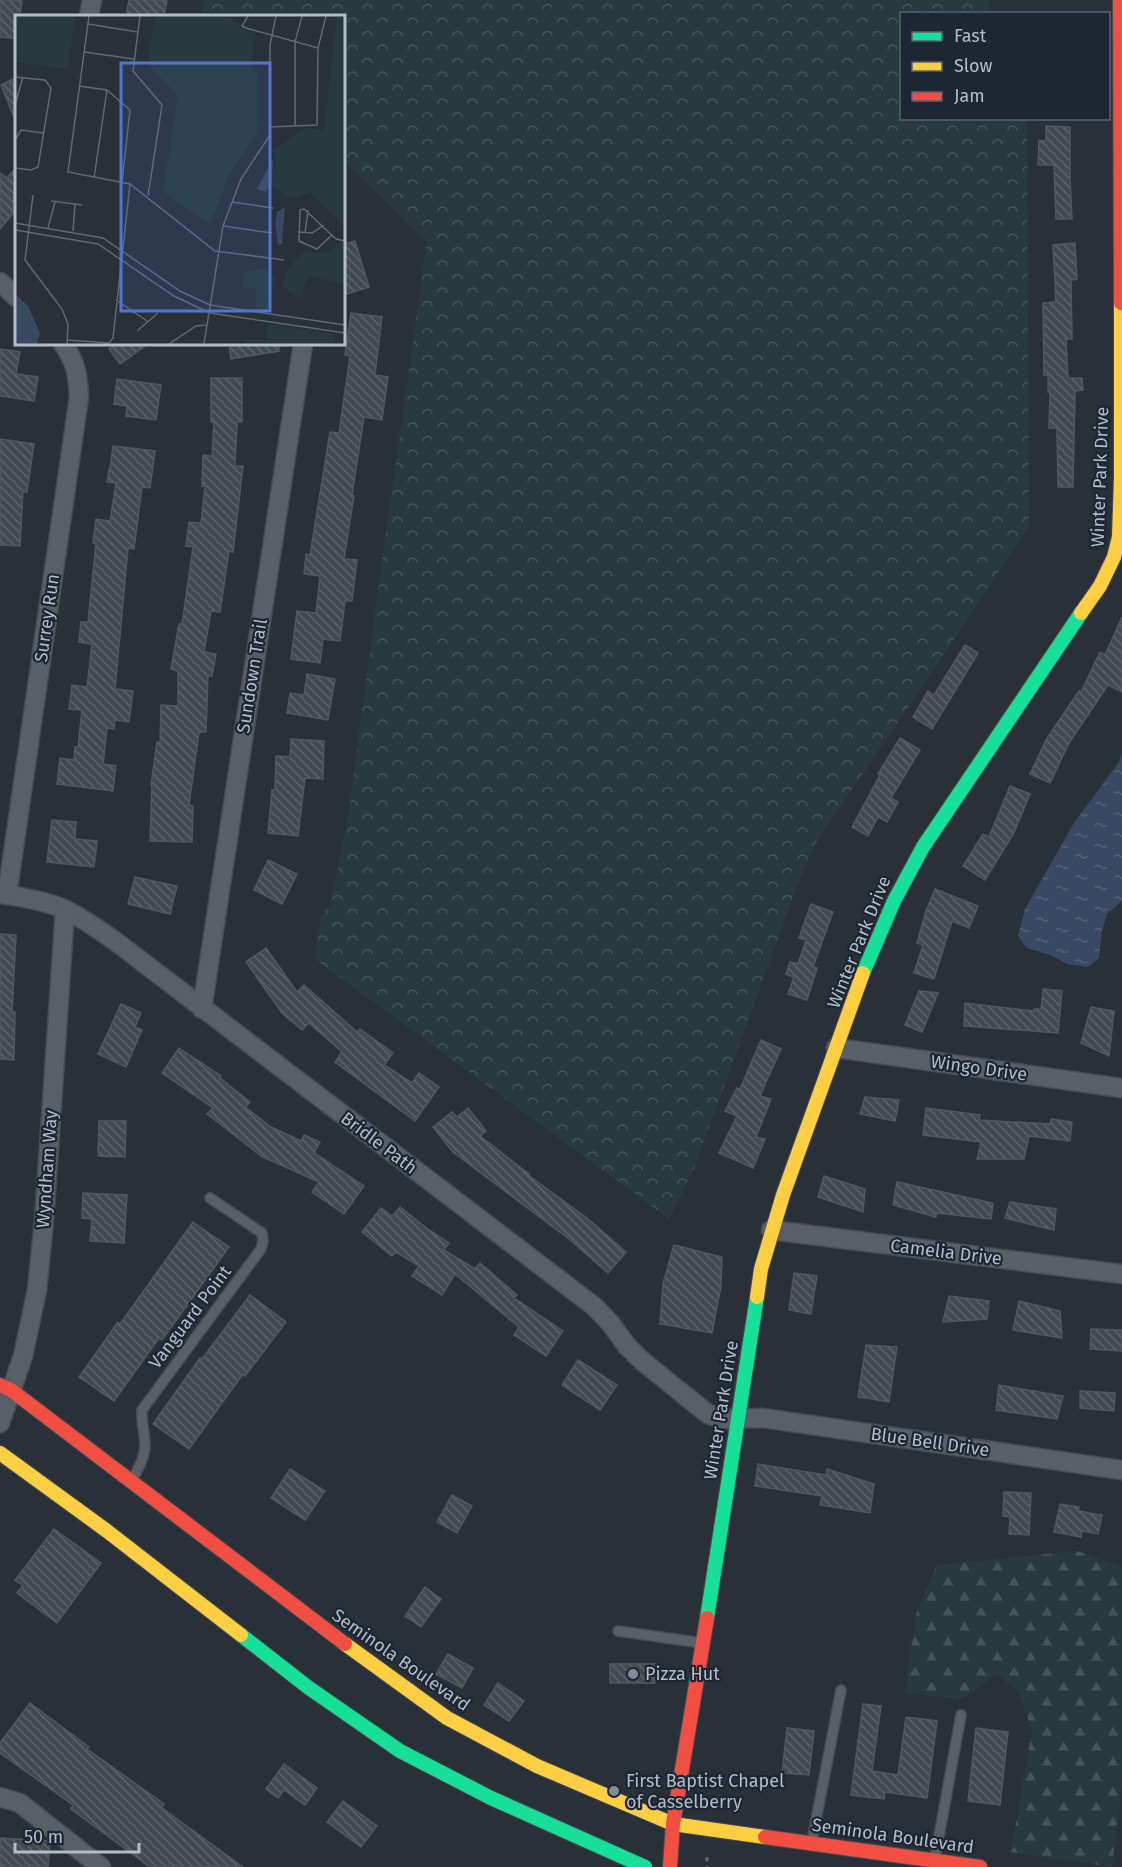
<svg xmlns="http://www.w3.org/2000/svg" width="1122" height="1867" viewBox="0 0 1122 1867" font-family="'Fira Sans',sans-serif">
	<defs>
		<pattern id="forest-firs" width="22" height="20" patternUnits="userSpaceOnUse" patternTransform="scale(1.5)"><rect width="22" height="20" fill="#273a3e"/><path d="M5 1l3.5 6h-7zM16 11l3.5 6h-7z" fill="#445559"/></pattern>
		<pattern id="park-crowns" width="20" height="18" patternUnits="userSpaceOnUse" patternTransform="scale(1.5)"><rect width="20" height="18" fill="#273a3e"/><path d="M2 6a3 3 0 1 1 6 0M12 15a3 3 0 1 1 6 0" fill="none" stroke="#445559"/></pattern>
		<pattern id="water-ripples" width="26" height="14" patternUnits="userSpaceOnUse" patternTransform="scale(1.5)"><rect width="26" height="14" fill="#384963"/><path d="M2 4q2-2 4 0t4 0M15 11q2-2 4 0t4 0" fill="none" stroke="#526178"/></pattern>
		<pattern id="building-back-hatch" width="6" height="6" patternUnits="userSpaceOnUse" patternTransform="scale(1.5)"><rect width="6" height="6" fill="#444950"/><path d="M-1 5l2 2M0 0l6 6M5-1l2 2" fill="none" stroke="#5d6168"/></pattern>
	</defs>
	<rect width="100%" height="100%" fill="#2a3038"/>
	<path fill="url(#forest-firs)" d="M1077 1551 1122 1567V1783L1112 1867 1011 1852 1032 1730 1018 1691 997 1674 962 1699 905 1693 916 1614 937 1565Z"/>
	<path fill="url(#park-crowns)" d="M204 0H989L990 13 902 14V118L1027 119 1029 526 959 632 815 844 795 891 695 1166 669 1219 315 959 321 915 330 906 348 817 383 554 427 242 344 161V16H202Z"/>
	<path fill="url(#water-ripples)" d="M1122 752V901L1107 914 1102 930 1099 958 1088 967 1067 964 1050 955 1027 948 1018 936 1025 909 1074 823 1119 762Z"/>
	<g fill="url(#building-back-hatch)" stroke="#52575f" stroke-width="1.5">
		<path d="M0 0H22L20 16H16V39L0 37Z"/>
		<path d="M129 0H167L164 16H126Z"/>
		<path d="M16 78V122L1 85Z"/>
		<path d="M1046 126 1070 127V178L1072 219H1056L1054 165H1038L1039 140 1046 141Z"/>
		<path d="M16 167V210L0 229V173L7 178Z"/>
		<path d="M355 241 369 287 344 295V244Z"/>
		<path d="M1075 243 1077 279 1071 280 1072 339H1066L1068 378H1082L1083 390 1075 391 1073 487H1058L1057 428H1049L1050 392H1048V375H1044L1043 303 1056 302 1053 245Z"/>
		<path d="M351 313 382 317 375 375 388 377 382 420 364 417 352 495 354 496 344 559 357 560 352 601H345L340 641 323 639 320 663 291 659 297 611 316 613 320 576 304 574 306 554 310 555 330 432 339 433 350 356 345 355Z"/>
		<path d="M116 344H148L120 364 109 349Z"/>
		<path d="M229 344H279V351L231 359Z"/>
		<path d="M0 349 20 352 16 374 38 377 34 401 0 396Z"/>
		<path d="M211 378H242V422H237L235 466H243L233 552 229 551 220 612 211 611 204 652 216 654 212 676 208 675 206 732H199L189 805 193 806 192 842 150 841 152 785H151L157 742 160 743 161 705 178 706V671L171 669 179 624H182L193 547 186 546 189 522 201 523 205 486H202L203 455 212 456 214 422H211Z"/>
		<path d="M117 379 161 385 156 420 126 416 127 406 114 404Z"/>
		<path d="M0 439 34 444 27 492 23 491 20 546 0 545Z"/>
		<path d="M113 446 155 451 150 488 142 487 134 549 128 548 115 689 133 691 129 722 115 720 114 729 107 728 103 764 116 766 113 791 57 784 60 758 74 760 75 747H78L82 710 69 709 72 685 87 687 92 644 79 642 81 622H88L96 543H93L96 519 110 521 116 483 107 482 109 469H110Z"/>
		<path d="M1122 617V692L1108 685 1069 743 1050 783 1030 774 1047 738 1079 691 1081 692 1100 652 1105 655Z"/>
		<path d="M965 645 978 653 932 729 913 717 928 691 934 695Z"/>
		<path d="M307 674 335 679 328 720 287 713 290 693 304 695Z"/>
		<path d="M900 738 920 750 891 798 898 802 887 822 878 817 868 836 852 827 880 775 878 774Z"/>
		<path d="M291 739 324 741 323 779 305 778 298 836 268 833 272 790H275L276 756 290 757Z"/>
		<path d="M1010 786 1030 794 1014 833 985 880 963 866 983 834 989 837Z"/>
		<path d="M52 820 76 822 75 839 97 841 94 867 47 862Z"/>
		<path d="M268 860 297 874 282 904 254 890Z"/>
		<path d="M135 877 177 886 170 914 128 904Z"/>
		<path d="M935 889 978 906 969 928 952 921 934 979 914 973 923 945 917 943 926 911Z"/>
		<path d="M811 904 833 912 813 967 817 968 807 1000 788 994 794 977 786 974 790 962 798 964 806 940 799 938Z"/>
		<path d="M0 934 16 935 12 1012H15L14 1060 0 1059Z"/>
		<path d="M266 948 297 992 304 985 357 1032 360 1029 393 1053 384 1065 412 1083 419 1073 439 1087 415 1121 335 1062 342 1052 309 1023 302 1030 282 1013 246 962Z"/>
		<path d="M1043 989 1062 991 1058 1033 964 1026 965 1003 1034 1011V1009H1041Z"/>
		<path d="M919 991 938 993 922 1032 905 1025Z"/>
		<path d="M121 1004 141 1013 135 1027 142 1030 126 1067 98 1054Z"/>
		<path d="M1091 1007 1114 1011 1109 1056 1081 1043Z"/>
		<path d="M761 1040 781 1049 760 1096 771 1099 756 1137 765 1139 753 1168 719 1153 737 1116 725 1111 737 1088 740 1089Z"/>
		<path d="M179 1048 221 1076 220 1078 250 1102 245 1107 271 1127 301 1141 304 1135 320 1142 314 1153 364 1186 344 1214 312 1192 319 1182 261 1156 207 1114 213 1108 162 1073Z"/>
		<path d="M865 1097 899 1100 895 1121 860 1114Z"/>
		<path d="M468 1108 486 1131 480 1136 529 1174 528 1175 587 1218 626 1252 608 1273 569 1239 453 1152 433 1127 452 1112 457 1117Z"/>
		<path d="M926 1108 980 1115 979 1120 1050 1124 1051 1119 1072 1122 1070 1141 1029 1136 1024 1159H977L981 1142 923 1135Z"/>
		<path d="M99 1121H126L125 1157 98 1156Z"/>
		<path d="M824 1176 865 1189 863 1212 818 1197Z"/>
		<path d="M897 1182 993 1203 991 1219 936 1213V1217L893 1205Z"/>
		<path d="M83 1193 127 1195 124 1243 90 1241 92 1219 82 1218Z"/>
		<path d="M1010 1202 1056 1209 1054 1230 1005 1218Z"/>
		<path d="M400 1207 429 1230 449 1243 444 1250 475 1269 480 1263 517 1295 514 1298 563 1331 546 1356 514 1335 519 1327 455 1274 442 1295 412 1276 419 1266 396 1252 392 1256 362 1232 381 1208 392 1216Z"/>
		<path d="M193 1222 229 1247 162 1340 159 1338 114 1401 79 1377 118 1322 120 1324Z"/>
		<path d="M674 1245 722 1257 721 1286 712 1333 660 1324 663 1284Z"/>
		<path d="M794 1273 817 1276 811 1314 789 1310Z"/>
		<path d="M250 1295 286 1322 245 1376 243 1374 189 1449 153 1424 200 1358 202 1359Z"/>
		<path d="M949 1296 989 1301 987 1319 943 1322Z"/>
		<path d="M1019 1301 1060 1311 1062 1338 1013 1330Z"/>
		<path d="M1091 1329 1122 1330V1351L1090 1349Z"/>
		<path d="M866 1345 897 1347 889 1402 858 1397Z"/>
		<path d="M578 1360 617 1385 600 1410 562 1385Z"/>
		<path d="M999 1385 1063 1396 1057 1419 996 1410Z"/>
		<path d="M1080 1391 1115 1393 1114 1411 1080 1408Z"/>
		<path d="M758 1464 826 1475 827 1469 874 1484 870 1513 820 1505 822 1496 755 1486Z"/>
		<path d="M290 1469 325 1491 305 1520 271 1498Z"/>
		<path d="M1004 1492 1031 1493 1029 1535 1009 1534 1010 1517 1003 1516Z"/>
		<path d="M452 1495 472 1506 457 1533 437 1522Z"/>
		<path d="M1060 1504 1079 1507 1078 1511 1102 1515 1098 1534 1082 1531 1081 1537 1054 1532Z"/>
		<path d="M54 1529 101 1563 57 1623 17 1593 23 1586 15 1580Z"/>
		<path d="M425 1587 441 1599 421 1627 405 1616Z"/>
		<path d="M448 1654 473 1668 462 1688 436 1674Z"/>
		<rect x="610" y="1664" width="45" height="19"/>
		<path d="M498 1683 524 1701 509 1721 484 1705Z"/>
		<path d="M30 1703 89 1747 87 1749 164 1804 162 1808 243 1867H150L71 1809 73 1805 0 1753V1743Z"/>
		<path d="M863 1704 881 1706 872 1771 898 1775 906 1717 937 1721 927 1798 885 1792 884 1799 851 1795Z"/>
		<path d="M787 1728 814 1731 809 1775 782 1773Z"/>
		<path d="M976 1728 1008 1732 1000 1805 968 1801Z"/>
		<path d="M284 1764 317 1788 305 1805 284 1790 278 1798 266 1789Z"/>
		<path d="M343 1801 377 1826 361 1847 327 1822Z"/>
		<path d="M0 1838 50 1841 48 1867H0Z"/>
	</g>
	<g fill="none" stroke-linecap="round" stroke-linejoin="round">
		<g stroke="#484c53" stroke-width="12">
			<g id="lane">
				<path d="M133 1478C139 1468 145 1457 145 1445 145 1433 141 1422 142 1410L261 1249 263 1241 262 1233 210 1198"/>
				<path d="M618 1631 702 1643"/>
				<path d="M812 1841 841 1690"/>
				<path d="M935 1858 961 1715"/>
			</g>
		</g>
		<g stroke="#484c53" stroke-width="21">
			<g id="street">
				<path d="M89 16 92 0"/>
				<path d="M0 282 16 297"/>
				<path d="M0 894C22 897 46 901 66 910 83 918 99 930 115 941L595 1307 611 1324 627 1346 641 1360 708 1414 722 1419 762 1418 1122 1470"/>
				<path d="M7 895 79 397C78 375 76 362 63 344"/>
				<path d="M202 1009 303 344"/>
				<path d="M836 1048 1122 1088"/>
				<path d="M771 1230 1122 1274"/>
				<path d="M0 1423 23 1356 37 1290 44 1221 65 910"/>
				<path d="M0 1797 20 1803 101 1867"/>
			</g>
		</g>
		<g stroke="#484c53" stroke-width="16">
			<g id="fast">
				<path d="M863 973 894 901 923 847 1081 613"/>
				<path d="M707 1618 757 1297"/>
				<path d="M241 1635 309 1688 400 1751 491 1798 645 1867"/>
			</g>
		</g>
		<g stroke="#484c53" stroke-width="16">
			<g id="slow">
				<path d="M1081 613 1100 586 1114 557 1119 537 1121 478V303"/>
				<path d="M757 1297 761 1269 783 1195 863 973"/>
				<path d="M0 1453 107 1531 241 1635"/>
				<path d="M345 1644 447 1718 537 1766 673 1824 765 1837"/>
			</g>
		</g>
		<g stroke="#484c53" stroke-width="16">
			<g id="jam">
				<path d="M1120 0 1121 303"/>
				<path d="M0 1385 11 1390 345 1644"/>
				<path d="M765 1837 980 1867"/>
				<path d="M670 1867 673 1824 707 1618"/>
			</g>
		</g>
		<path stroke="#5d636a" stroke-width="3" stroke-dasharray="4.5 4.5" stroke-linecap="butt" d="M707 1857V1867"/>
		<use href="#lane" stroke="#5a5e66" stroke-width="9"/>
		<use href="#street" stroke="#5a5e66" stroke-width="18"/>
		<use href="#fast" stroke="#16e098" stroke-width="14"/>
		<use href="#slow" stroke="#ffcf43" stroke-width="14"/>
		<use href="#jam" stroke="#f24e42" stroke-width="14"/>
	</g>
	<g fill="#848b96" stroke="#1d2633" stroke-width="2">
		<circle cx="633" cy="1674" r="6"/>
		<circle cx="614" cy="1791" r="6"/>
	</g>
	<g text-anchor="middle" stroke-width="4.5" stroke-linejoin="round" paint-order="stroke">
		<g font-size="18" fill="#b4bcc9" stroke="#1d2633">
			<text transform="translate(1100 477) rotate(-88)" y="6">Winter Park Drive</text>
			<text transform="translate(47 618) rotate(-82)" y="6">Surrey Run</text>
			<text transform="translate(252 676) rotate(-81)" y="6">Sundown Trail</text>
			<text transform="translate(859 942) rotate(-68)" y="6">Winter Park Drive</text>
			<text transform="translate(979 1068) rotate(8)" y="6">Wingo Drive</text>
			<text transform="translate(379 1143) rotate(37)" y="6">Bridle Path</text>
			<text transform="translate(47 1169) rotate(-86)" y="6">Wyndham Way</text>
			<text transform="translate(946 1252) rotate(7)" y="6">Camelia Drive</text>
			<text transform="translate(190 1317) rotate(-53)" y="6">Vanguard Point</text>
			<text transform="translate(721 1410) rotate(-81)" y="6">Winter Park Drive</text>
			<text transform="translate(930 1442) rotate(8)" y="6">Blue Bell Drive</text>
			<text transform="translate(401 1660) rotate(35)" y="6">Seminola Boulevard</text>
			<text transform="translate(893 1836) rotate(8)" y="6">Seminola Boulevard</text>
		</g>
		<g font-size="18" fill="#b4bcc9" stroke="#1d2633" text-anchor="start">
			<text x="645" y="1680">Pizza Hut</text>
			<text x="626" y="1787">First Baptist Chapel<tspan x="626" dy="21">of Casselberry</tspan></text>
		</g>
	</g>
	<g transform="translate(15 15)">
		<rect width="330" height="330" fill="#2a3038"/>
		<path d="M249 254 260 262 254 296 240 294 241 273H226L230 256ZM253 309 319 319 320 329H230V324L251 325Z" fill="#273a3e"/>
		<path d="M322 1H330V213L296 177 276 184 254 169 260 150 258 135 290 113 309 115ZM330 222V269L293 261 285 284 267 271 271 256 290 236 314 239Z" fill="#273a3e"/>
		<path d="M0 1H60L53 54 0 47ZM140 1H214L226 12 240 15 237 49 238 56 242 57 243 118 214 160 195 210 148 176 163 80 133 50Z" fill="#273a3e"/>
		<path d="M258 144 257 166 251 177 242 174ZM270 192 267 229 263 230 260 208 262 197ZM0 279 13 291 25 318 22 329H0Z" fill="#384963"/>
		<path fill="none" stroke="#616872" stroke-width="1.5" d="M74 1 53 157 115 169 200 236 269 245M125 1 118 56 147 90 133 181M233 1 227 11 231 13 303 33M73 9 123 17M69 37 119 44M0 62 30 65 36 73 23 152 16 155 0 153M64 71 92 75 115 95 107 167M0 90 8 62M280 111V27L287 1M255 112 302 110 303 33 311 1M0 125 6 115 28 118M79 163 92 75M18 180 10 245 47 294 53 309 52 329M36 186 67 190M217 187 258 193M0 208 88 223 165 276 195 290 330 310M208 211 257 218M33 213 40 187M0 215 83 229 159 281 195 298 330 318M58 216 60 189M283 217 297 218 309 210M290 218 293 195M284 226 285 195 289 194 321 224 330 226M284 226 302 234 317 220M101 285 132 306M122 316 143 298M52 325 94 328 98 323 115 169M154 329 181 311 192 310M189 329 208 211 226 164 255 120V30L261 1"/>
		<path fill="#5274d3" fill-opacity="0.15" stroke="#5274d3" stroke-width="3" d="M106 48H255V296H106Z"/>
		<rect width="330" height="330" fill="none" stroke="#b4bcc9" stroke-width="3"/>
	</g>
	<rect x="900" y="12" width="210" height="108" fill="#1d2633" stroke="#59626f" stroke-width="1.5"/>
	<rect x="912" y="32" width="30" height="9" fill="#16e098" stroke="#59626f" stroke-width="1.5"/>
	<text x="954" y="42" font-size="18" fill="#b4bcc9">Fast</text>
	<rect x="912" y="62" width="30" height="9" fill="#ffcf43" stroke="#59626f" stroke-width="1.5"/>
	<text x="954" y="72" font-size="18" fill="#b4bcc9">Slow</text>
	<rect x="912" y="92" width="30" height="9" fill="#f24e42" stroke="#59626f" stroke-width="1.5"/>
	<text x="954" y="102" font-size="18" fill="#b4bcc9">Jam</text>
	<path d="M15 1843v9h124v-9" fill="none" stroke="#b4bcc9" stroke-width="3"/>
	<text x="24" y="1843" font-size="18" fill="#b4bcc9" stroke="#1d2633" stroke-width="4.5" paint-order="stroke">50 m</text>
</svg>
